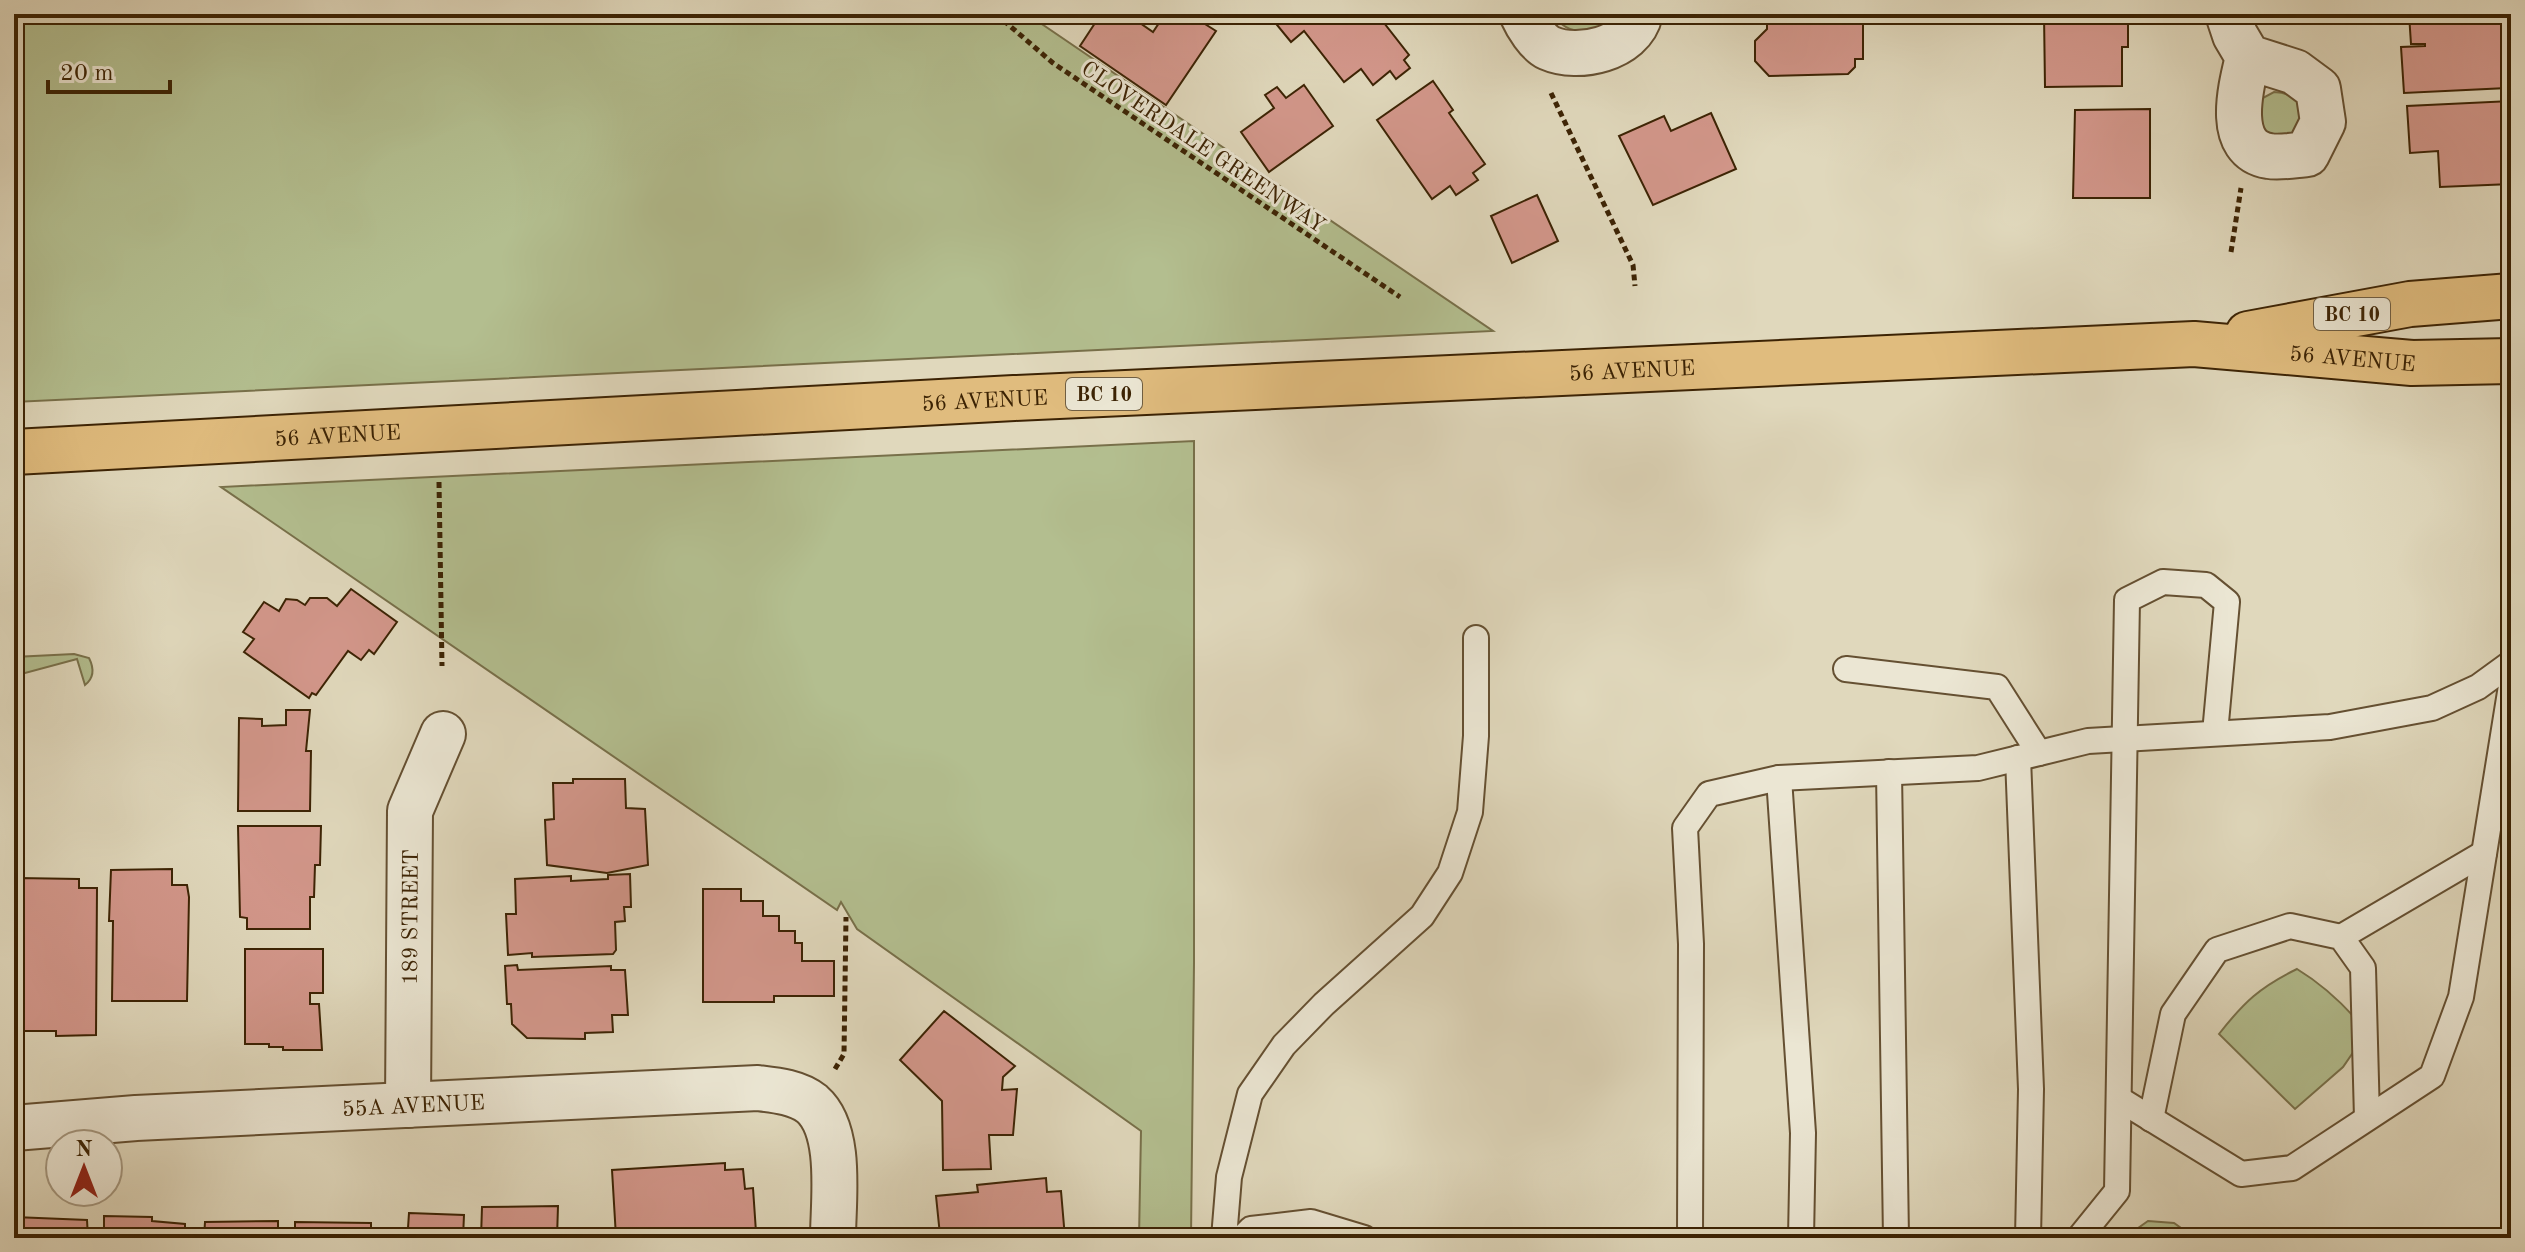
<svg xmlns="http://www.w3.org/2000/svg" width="2525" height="1252" viewBox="0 0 2525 1252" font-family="'Old Standard TT',serif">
	<rect width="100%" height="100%" fill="#e0d8bc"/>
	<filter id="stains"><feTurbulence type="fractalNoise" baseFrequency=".0025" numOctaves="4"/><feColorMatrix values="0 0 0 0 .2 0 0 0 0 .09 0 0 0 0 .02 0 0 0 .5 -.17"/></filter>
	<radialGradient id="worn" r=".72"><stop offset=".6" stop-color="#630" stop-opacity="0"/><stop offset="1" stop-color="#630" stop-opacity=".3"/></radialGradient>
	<g fill="#b3be8f" stroke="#78704a" stroke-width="2">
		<path d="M14 14H1027L1493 331 14 402Z"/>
		<path d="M1553 14H1619C1601 34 1568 39 1553 14Z"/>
		<path d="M2274 92C2287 92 2305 100 2302 116 2301 122 2295 130 2293 135H2263L2259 100Z"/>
		<path d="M1194 441V963L1191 1238H1139L1141 1131 857 929 841 902 837 910 221 487Z"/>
		<path d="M74 654 89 658C94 668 94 678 85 685L77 659 14 676V657Z"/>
		<path d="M2297 969C2325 986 2346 1006 2367 1032L2343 1067 2295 1109 2219 1034C2244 1002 2260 987 2297 969Z"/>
		<path d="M2148 1221 2174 1223 2195 1238H2124Z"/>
	</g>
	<g fill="#d3978b" stroke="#3c2304" stroke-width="2">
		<path d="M1101 14H1127L1153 32 1165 14H1189L1216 31 1166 105 1080 46Z"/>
		<path d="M1268 14H1377L1409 55 1404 60 1410 68 1396 79 1390 71 1373 85 1361 69 1344 82 1304 31 1291 42Z"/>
		<path d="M1741 14H1863V59H1855V67L1848 74 1769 76 1755 61V41L1767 29V24L1741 23Z"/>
		<path d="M2044 14H2128V47H2122V86L2045 87Z"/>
		<path d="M2409 14H2503L2507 88 2404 93 2401 47 2425 46V44H2411Z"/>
		<path d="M1433 81 1453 110 1449 113 1485 164 1473 173 1478 180 1456 195 1450 186 1432 199 1377 120Z"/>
		<path d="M1304 85 1333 126 1269 172 1241 132 1274 108 1265 95 1277 87 1286 98Z"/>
		<path d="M2511 101V184L2440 187 2438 151 2410 153 2407 106Z"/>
		<path d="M2150 109V198H2073L2075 110Z"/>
		<path d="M1711 113 1736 169 1653 205 1619 136 1664 116 1671 131Z"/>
		<path d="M1537 195 1558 241 1512 263 1491 216Z"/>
		<path d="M351 589 397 622 374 654 369 650 361 660 348 651 316 695 312 693 309 698 244 652 254 639 243 632 264 602 279 611 286 599 297 600 305 605 310 598H327L337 606Z"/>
		<path d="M286 710H310L306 751H311L310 811H238L239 718 262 719V726L286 725Z"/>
		<path d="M573 779H625L626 808 645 809 648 865 607 873 547 865 545 820 554 819 553 783H573Z"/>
		<path d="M238 826H321L320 865H315L314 897H310V929H247V918L240 917Z"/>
		<path d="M172 869V885H187L189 897 187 1001H112L113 921H109L111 870Z"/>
		<path d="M630 874 631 907H624L625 921 615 922 616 950 613 954 532 957V953L508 955 506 914H516L515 879 571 876V881L608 879V875Z"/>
		<path d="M18 878 79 879V888H97L96 1035 56 1036V1031H22L21 933H17Z"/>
		<path d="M703 889H741V901H763V916H779V931H795V943H802V961H834V996H774V1002H703Z"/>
		<path d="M245 949H323V993H310V1004H319L322 1050H283V1047H269V1044H245Z"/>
		<path d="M517 965 518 970 611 966V970H625L628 1015H612L613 1032 585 1033V1039L527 1038 512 1024 511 1004H507L505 966Z"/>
		<path d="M944 1011 1015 1066 1003 1077 1002 1090 1017 1089 1013 1135H989L991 1169 943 1170 942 1101 900 1060Z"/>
		<path d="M725 1163V1170L743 1169 745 1189 753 1188 756 1232 616 1237 612 1170Z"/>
		<path d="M1046 1178 1047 1192 1061 1191 1065 1238H952V1234L940 1235 936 1196 978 1192 977 1185Z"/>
		<path d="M558 1206 557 1238H481L482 1207Z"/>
		<path d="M409 1213 464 1215 463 1238H387V1228H408Z"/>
		<path d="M104 1216 152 1217V1221L185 1224V1238H104Z"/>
		<path d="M14 1217 87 1220 88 1238H14Z"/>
		<path d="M278 1221V1238H204L205 1222Z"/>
		<path d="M295 1222 371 1223V1238H295Z"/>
	</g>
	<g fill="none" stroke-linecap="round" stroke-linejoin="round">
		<g stroke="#655032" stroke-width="28">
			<g id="service">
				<path d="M1846 669 1997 687 2039 753"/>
				<path d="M2018 758 2031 1089 2028 1238"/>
				<path d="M1889 772 1896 1238"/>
				<path d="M1779 778 1803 1133 1801 1238"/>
				<path d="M2341 937 2484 853"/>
				<path d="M2119 1099 2241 1174 2292 1168 2432 1076 2461 997 2511 686"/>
				<path d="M2151 1119 2173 1014 2217 950 2290 926 2341 937 2363 968 2367 1118"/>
				<path d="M1224 1238 1229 1177 1250 1094 1284 1045 1324 1004 1422 916 1450 873 1470 812 1476 736V638"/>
				<path d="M1242 1238 1251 1229 1311 1222 1364 1238"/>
				<path d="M1690 1238 1691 944 1685 828 1709 794 1779 778 1978 768 2088 741 2330 727 2432 708 2478 687 2511 663"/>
				<path d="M2079 1238 2117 1191 2127 600 2163 582 2206 585 2227 602 2215 733"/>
			</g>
		</g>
		<g stroke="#655032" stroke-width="48">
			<g id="minor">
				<path d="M1522 14C1527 25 1538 43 1549 48 1578 61 1632 49 1640 14"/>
				<path d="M2228 14 2235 35 2248 57 2295 72 2318 89 2323 122 2307 154C2295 155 2280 158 2269 156 2224 149 2241 86 2248 57"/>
				<path id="s1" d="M408 1105 410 811 443 734"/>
				<path id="s2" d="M14 1128 136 1118 758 1088C775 1090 797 1092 812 1104 843 1131 833 1201 833 1238"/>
			</g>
		</g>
		<g stroke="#3c2304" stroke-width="48">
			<g id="trunk">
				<path d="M2248 334 2410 304 2511 296"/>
				<path id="s3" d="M14 452 1014 398 2194 344 2412 363 2511 361"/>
			</g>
		</g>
		<g stroke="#3c2304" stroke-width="5" stroke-dasharray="6 4" stroke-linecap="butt">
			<path d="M996 14 1053 63 1400 297"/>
			<path d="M1551 93 1633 265 1635 286"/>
			<path d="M2231 252 2241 188"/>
			<path d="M439 482 442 666"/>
			<path d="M835 1069 844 1054 846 917"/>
		</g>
		<use href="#service" stroke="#ebe6d3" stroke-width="24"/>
		<use href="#minor" stroke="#ebe6d3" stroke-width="44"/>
		<use href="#trunk" stroke="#e0bc7e" stroke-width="44"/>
	</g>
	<g text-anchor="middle" stroke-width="6" stroke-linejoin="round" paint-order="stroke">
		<g fill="#ebe6d3" stroke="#705e42" stroke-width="2">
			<rect x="2314" y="298" width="76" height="32" rx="6"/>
			<rect x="1066" y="378" width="76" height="32" rx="6"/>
		</g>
		<g font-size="20" font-weight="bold" fill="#3c2304">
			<text x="2352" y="321">BC 10</text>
			<text x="1104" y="401">BC 10</text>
		</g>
		<g font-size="22" fill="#3c2304" stroke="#ebe6d3">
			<text transform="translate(1204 146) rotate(34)" y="8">CLOVERDALE GREENWAY</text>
			<text dy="8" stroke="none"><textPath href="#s3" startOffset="2342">56 AVENUE</textPath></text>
			<text dy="8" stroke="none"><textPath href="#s3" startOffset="1620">56 AVENUE</textPath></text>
			<text dy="8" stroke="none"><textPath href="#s3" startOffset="972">56 AVENUE</textPath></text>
			<text dy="8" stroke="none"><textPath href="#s3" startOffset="324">56 AVENUE</textPath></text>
			<text dy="8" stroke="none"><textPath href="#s1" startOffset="188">189 STREET</textPath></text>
			<text dy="8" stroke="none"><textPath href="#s2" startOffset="400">55A AVENUE</textPath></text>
		</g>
	</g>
	<rect width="2525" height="1252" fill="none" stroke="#e0d8bc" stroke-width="48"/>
	<rect x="16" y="16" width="2493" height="1220" fill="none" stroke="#3c2304" stroke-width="4"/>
	<rect x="24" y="24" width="2477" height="1204" fill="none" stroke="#3c2304" stroke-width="2"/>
	<g transform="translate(84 1168)"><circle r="38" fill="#ebe6d3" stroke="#a59880" stroke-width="2"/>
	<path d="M0-6L14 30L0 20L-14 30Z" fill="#8f2418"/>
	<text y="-12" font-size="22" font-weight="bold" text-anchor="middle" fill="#3c2304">N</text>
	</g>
	<path d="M48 80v12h122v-12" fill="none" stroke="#3c2304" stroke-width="4"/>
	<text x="60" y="80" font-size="24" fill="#3c2304" stroke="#ebe6d3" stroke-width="6" paint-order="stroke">20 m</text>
	<rect width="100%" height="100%" filter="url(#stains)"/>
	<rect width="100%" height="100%" fill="url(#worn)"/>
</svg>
